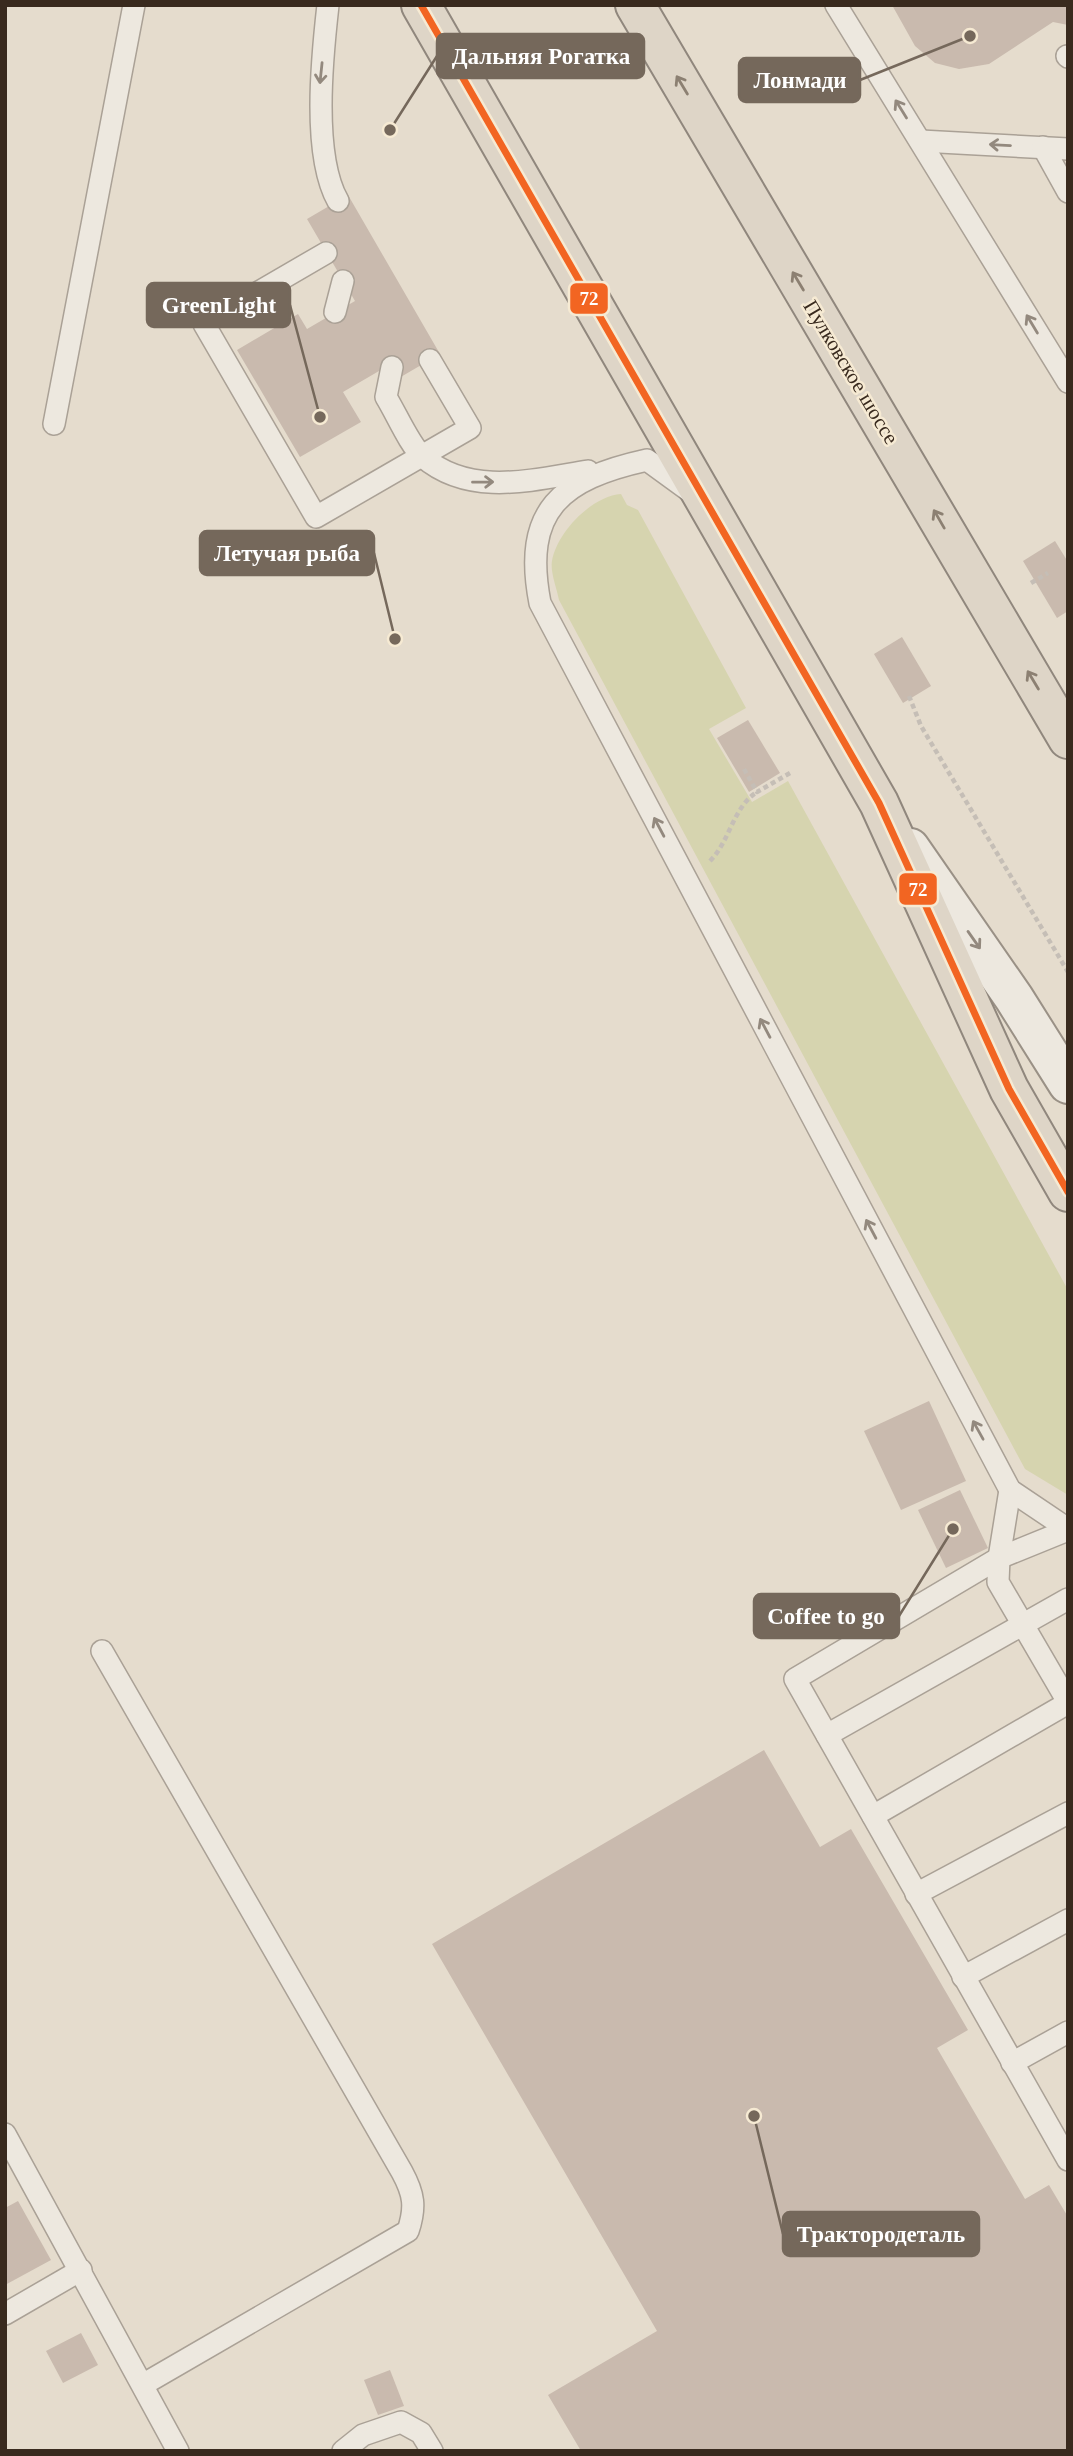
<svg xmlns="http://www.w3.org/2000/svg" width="1073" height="2456" viewBox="0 0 1073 2456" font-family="'Times New Roman',serif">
	<rect width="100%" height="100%" fill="#e5dccd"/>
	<path fill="#d6d4af" d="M621 494 627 505 638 510 746 708 709 729 752 802 788 781 1068 1290V1495L1025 1469 559 600C557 589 550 572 552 561 557 532 592 496 621 494Z"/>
	<g fill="#c9baae">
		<path d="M892 5H1068V25L1053 22 989 64 959 69 935 63 915 46Z"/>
		<path d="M348 195 440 354 399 378 391 364 343 392 361 422 300 457 237 350 298 314 307 329 355 301 307 219Z"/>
		<path d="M1055 541 1068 562V611L1057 618 1023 561Z"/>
		<path d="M902 637 931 686 903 703 874 654Z"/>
		<path d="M748 720 780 773 749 792 717 738Z"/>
		<path d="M929 1401 966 1481 901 1510 864 1431Z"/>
		<path d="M960 1490 988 1548 946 1568 918 1510Z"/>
		<path d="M764 1750 820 1847 851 1829 968 2030 937 2048 1025 2199 1049 2185 1068 2217V2451H581L548 2395 657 2331 432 1944Z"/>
		<path d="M18 2201 51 2260 5 2285V2208Z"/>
		<path d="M81 2333 98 2365 63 2383 46 2351Z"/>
		<path d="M390 2370 404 2406 378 2415 364 2380Z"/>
	</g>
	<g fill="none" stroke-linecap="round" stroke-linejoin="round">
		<g stroke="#aaa196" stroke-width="24">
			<g id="service">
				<path d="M328 5C322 58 312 155 338 201"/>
				<path d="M836 5 1068 382"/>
				<path d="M1067 56 1068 57"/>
				<path d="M921 141 1068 149"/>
				<path d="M1043 147 1068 192"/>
				<path d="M326 253 204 324 316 517 470 428 430 360"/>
				<path d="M335 312 343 281"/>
				<path d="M392 367 386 397C396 413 410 446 423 457 470 497 532 480 588 471"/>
				<path d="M54 424 134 5"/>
				<path d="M691 492 647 460C561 479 522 510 540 603L1010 1490 1068 1529"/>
				<path d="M1010 1490 999 1558 998 1582 1068 1702"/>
				<path d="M1068 1530 999 1558 795 1679 1068 2160"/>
				<path d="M102 1651 402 2172C414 2194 416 2207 408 2231L144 2384"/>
				<path d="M827 1735 1068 1599"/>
				<path d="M873 1816 1068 1703"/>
				<path d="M916 1894 1068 1813"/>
				<path d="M963 1977 1068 1920"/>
				<path d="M1012 2063 1068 2032"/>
				<path d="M5 2134 178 2451"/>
				<path d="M5 2314 81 2270"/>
				<path d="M343 2451 363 2435 401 2422 421 2433 432 2451"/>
			</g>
		</g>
		<g stroke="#9a9186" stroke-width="42">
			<path id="secondary" d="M910 848 1014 998 1068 1084"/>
		</g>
		<g stroke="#90877d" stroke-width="42">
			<g id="trunk">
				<path d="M421 5 879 803 1009 1089 1068 1192"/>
				<path d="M635 5 1068 739"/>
			</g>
		</g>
		<g stroke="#c5beb6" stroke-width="4.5" stroke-dasharray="5 3.5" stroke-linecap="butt">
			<path d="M1031 583 1048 573"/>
			<path d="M909 696 921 726 1068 972"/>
			<path d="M744 769 757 792 790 773"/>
			<path d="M710 861C730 841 733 807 757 792"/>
		</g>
		<use href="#service" stroke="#ede8df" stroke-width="21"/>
		<use href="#secondary" stroke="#ede8df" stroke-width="38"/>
		<use href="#trunk" stroke="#ded5c7" stroke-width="38"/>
		<g stroke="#f6ead3" stroke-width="12">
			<path id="bus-1" d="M421 5 879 803 1009 1089 1068 1192"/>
		</g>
		<use href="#bus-1" stroke="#f26522" stroke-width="7"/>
	</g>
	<defs><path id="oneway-shaft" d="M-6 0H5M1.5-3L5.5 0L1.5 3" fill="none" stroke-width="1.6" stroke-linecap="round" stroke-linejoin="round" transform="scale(1.75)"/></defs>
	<g stroke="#93897e">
		<use href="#oneway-shaft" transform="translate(321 73) rotate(96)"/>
		<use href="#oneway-shaft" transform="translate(901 109) rotate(-122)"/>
		<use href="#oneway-shaft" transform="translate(1000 145) rotate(-177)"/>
		<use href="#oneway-shaft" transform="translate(1032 324) rotate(-121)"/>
		<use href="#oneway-shaft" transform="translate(483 482) rotate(-1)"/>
		<use href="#oneway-shaft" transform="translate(659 827) rotate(-118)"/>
		<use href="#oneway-shaft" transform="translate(974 940) rotate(55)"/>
		<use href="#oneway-shaft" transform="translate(765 1028) rotate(-118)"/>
		<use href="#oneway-shaft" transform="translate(871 1229) rotate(-118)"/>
		<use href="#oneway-shaft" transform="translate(978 1430) rotate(-119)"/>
	</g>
	<g stroke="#8c8072">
		<use href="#oneway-shaft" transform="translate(682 85) rotate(-121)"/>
		<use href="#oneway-shaft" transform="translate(798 281) rotate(-121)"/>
		<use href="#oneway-shaft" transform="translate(939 519) rotate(-120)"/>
		<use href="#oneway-shaft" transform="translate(1033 680) rotate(-121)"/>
	</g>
	<g text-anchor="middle" stroke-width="5" stroke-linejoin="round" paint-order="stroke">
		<g font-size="21" fill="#392a1e" stroke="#f6ead3">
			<text transform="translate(851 372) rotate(59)" y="7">Пулковское шоссе</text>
		</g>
	</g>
	<path fill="none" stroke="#75685b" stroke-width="2.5" d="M390 130L437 56M970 36L860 80M320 417L290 305M395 639L374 553M953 1529L899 1616M754 2116L783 2234"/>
	<g fill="#75685b" stroke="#f6ead3" stroke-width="2.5">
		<circle cx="390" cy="130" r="7"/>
		<circle cx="970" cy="36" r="7"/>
		<circle cx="320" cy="417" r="7"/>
		<circle cx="395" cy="639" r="7"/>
		<circle cx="953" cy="1529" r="7"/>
		<circle cx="754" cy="2116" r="7"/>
	</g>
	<g fill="#75685b" stroke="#75685b" stroke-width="2.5">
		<rect x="437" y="34" width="207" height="44" rx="7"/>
		<rect x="739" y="58" width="121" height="44" rx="7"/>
		<rect x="147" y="283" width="143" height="44" rx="7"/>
		<rect x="200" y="531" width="174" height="44" rx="7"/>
		<rect x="754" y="1594" width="145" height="44" rx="7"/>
		<rect x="783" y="2212" width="196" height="44" rx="7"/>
	</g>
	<g font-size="23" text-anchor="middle" font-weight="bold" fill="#fff">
		<text x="541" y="64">Дальняя Рогатка</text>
		<text x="800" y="88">Лонмади</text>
		<text x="219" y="313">GreenLight</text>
		<text x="287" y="561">Летучая рыба</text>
		<text x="826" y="1624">Coffee to go</text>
		<text x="881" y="2242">Трактородеталь</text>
	</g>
	<g stroke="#f6ead3" stroke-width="2.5">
		<rect x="569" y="282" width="40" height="33" rx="7" fill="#f26522"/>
		<rect x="898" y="872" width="40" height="34" rx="7" fill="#f26522"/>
	</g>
	<g font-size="19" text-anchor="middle" font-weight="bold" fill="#fff">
		<text x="589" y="305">72</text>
		<text x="918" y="896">72</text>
	</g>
	<rect width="1073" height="2456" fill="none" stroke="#392a1e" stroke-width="14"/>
</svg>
